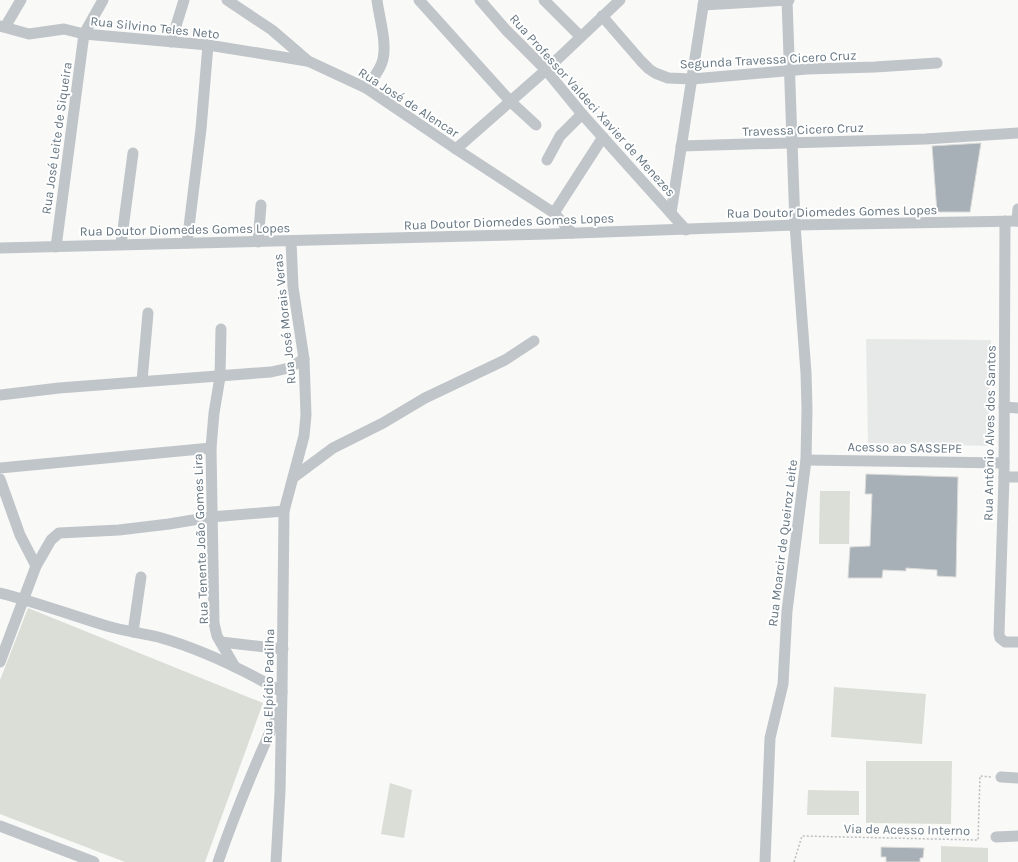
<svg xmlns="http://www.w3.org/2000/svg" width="1018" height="862" viewBox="0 0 1018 862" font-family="Karla,sans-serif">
	<rect width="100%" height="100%" fill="#f9f9f7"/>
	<path fill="#e7e8e8" d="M866 339 991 340 988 446 868 443Z"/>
	<g fill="#daded7">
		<path d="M820 491H850L849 544H819Z"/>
		<path d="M28 608 263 703 205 862H125L0 814V680Z"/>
		<path d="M834 687 926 694 922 744 831 737Z"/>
		<path d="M866 761H952L951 824 866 823Z"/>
		<path d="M390 783 412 790 404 838 381 834Z"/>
		<path d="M808 790 859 791V815H807Z"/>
		<path d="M941 846 988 848V862H941Z"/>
	</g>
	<g fill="#a7b0b6" stroke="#dbdbd9">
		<path d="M981 143 970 212H937L932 146Z"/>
		<path d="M866 474 958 477 956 577 937 576V570L906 568V571L883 570 882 578H848L850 547 870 546 872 494H865Z"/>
		<path d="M881 847 924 848 923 858H920V862H886V857H881Z"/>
	</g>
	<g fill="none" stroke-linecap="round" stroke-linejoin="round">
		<path stroke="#bbbec1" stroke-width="1.5" stroke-dasharray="2 2" stroke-linecap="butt" d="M794 862 802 836 978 840 980 776 991 777"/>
		<g stroke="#c0c5c9" stroke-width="11">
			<path d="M227 0 272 30 308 61 366 88 456 149 554 213 572 233"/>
			<path d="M419 0 511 102 536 125"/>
			<path d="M480 0 506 30 546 70 582 114 686 230"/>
			<path d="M544 0 580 36"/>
			<path d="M703 5 789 0"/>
			<path d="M602 16 641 61 649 69 655 73 668 78 692 79 807 69 875 67 937 63"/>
			<path d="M0 26 29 34 64 29 84 34 208 45 307 61"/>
			<path d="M5 27 21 0"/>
			<path d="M171 42 184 0"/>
			<path d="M366 88C372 79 381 70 383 59 387 42 379 17 377 0"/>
			<path d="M681 146 925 139 1018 133"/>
			<path d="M456 149 546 70 620 0"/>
			<path d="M547 160 560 136 582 114"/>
			<path d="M554 213 603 137"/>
			<path d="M671 213 704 0"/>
			<path d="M1005 221 1004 477 999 634 1000 638 1005 642H1018"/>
			<path d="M1017 221 1018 209"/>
			<path d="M258 242 261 205"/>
			<path d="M187 243 201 129 208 45"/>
			<path d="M121 244 133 153"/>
			<path d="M56 247 84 34 103 0"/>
			<path d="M0 248 549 234 795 225 1018 221"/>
			<path d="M221 329 220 377 214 413 211 448 214 623 217 636 235 667"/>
			<path d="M142 381 148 313"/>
			<path d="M0 395 59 388 271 372 289 368 304 359"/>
			<path d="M1004 407 1018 408"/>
			<path d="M806 460 1004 463"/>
			<path d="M0 468 211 448"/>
			<path d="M294 477 333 448 383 423 425 398 505 360 534 341"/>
			<path d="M1004 477H1018"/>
			<path d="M0 479 20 535 36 566 0 662"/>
			<path d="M36 566 51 540 59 533 119 530 169 524 211 517 284 511"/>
			<path d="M0 593C36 602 71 615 107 626 124 631 141 633 158 637 201 649 244 670 282 692"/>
			<path d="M133 632 141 577"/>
			<path d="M221 642 283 649"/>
			<path d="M1001 777 1018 778"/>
			<path d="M0 826 94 862"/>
			<path d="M996 837 1018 836"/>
			<path d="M218 862C236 810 257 760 280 710"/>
			<path d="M276 862 280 792 282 692 284 511 304 436 306 415 304 359 293 287 291 241"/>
			<path d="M765 862 770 738 783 684 787 611 806 460 807 409 806 373 795 225 787 0"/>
		</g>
	</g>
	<g text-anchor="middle" stroke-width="4" stroke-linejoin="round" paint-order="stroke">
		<g font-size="13" fill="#657682" stroke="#fff">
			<text transform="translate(155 27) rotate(6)" y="5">Rua Silvino Teles Neto</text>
			<text transform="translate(768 59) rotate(-3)" y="5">Segunda Travessa Cicero Cruz</text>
			<text transform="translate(409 102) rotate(33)" y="5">Rua José de Alencar</text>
			<text transform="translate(593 105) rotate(48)" y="5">Rua Professor Valdeci Xavier de Menezes</text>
			<text transform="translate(803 129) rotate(-2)" y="5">Travessa Cicero Cruz</text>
			<text transform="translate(56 138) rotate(-82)" y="5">Rua José Leite de Siqueira</text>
			<text transform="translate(832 211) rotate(-1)" y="5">Rua Doutor Diomedes Gomes Lopes</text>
			<text transform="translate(509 221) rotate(-2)" y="5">Rua Doutor Diomedes Gomes Lopes</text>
			<text transform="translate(185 229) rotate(-1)" y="5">Rua Doutor Diomedes Gomes Lopes</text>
			<text transform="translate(284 319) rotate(-96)" y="5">Rua José Morais Veras</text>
			<text transform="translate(989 433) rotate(-89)" y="5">Rua Antônio Alves dos Santos</text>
			<text transform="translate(905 447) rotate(1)" y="5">Acesso ao SASSEPE</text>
			<text transform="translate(200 539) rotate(-92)" y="5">Rua Tenente João Gomes Lira</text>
			<text transform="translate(782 543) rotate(-83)" y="5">Rua Moarcir de Queiroz Leite</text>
			<text transform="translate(268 686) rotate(-89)" y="5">Rua Elpídio Padilha</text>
			<text transform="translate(907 829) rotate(1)" y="5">Via de Acesso Interno</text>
		</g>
	</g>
</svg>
